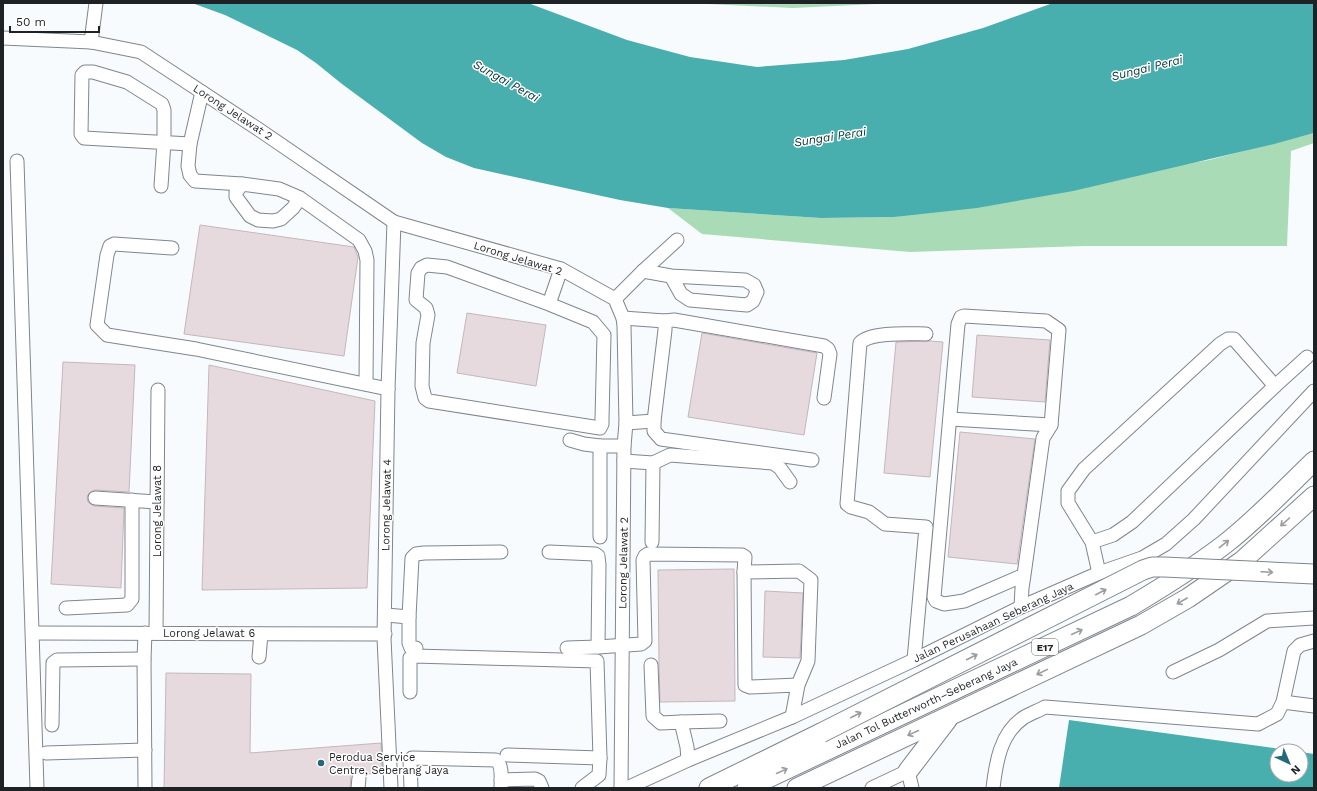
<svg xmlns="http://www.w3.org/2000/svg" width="1317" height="791" viewBox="0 0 1317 791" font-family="'Work Sans',sans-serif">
	<rect width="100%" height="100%" fill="#f8fbfe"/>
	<g fill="#aadbb7">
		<path d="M687 3H898L793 8Z"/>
		<path d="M1314 133V143L1291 151 1287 246H1084L910 252 702 234 668 208 821 218 894 217 1209 160Z"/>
	</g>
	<g fill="#49aeae">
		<path d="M192 3H528L627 40 690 57 757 67 844 60 908 49 983 28 1053 3H1314V133L1274 144 1073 191 977 208 894 217 821 218 668 208 620 200 474 168 446 157 422 143 342 84 316 63 297 50 225 15Z"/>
		<path d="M1069 720 1295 751H1277V775H1301V752L1314 754V788H1059Z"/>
	</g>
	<g fill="#e6dadf" stroke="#c3b7bb">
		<path d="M200 225 354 247 358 257 344 356 184 334Z"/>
		<path d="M467 313 546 325 536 386 457 373Z"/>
		<path d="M702 333 817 353 804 435 688 417Z"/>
		<path d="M977 335 1050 340 1045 402 972 397Z"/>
		<path d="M930 341 943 342 930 477 884 473 896 342Z"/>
		<path d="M63 362 135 365 129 492 95 490 89 493 87 497 88 502 94 506 124 508 121 588 51 584Z"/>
		<path d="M209 365 375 401 367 588 202 590Z"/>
		<path d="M960 432 1035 439 1017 564 948 557Z"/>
		<path d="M734 569 735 701 660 702 659 664 658 570Z"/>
		<path d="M765 591 803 593 800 658 763 657Z"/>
		<path d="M166 673 251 674 250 753 381 743 382 773 366 774 360 770 355 771 351 775 350 788H164Z"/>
	</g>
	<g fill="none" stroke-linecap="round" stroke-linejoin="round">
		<g stroke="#7f868e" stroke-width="15">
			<g id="minor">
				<path d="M3 38 91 42 141 52 258 129 394 222 561 269 615 299 623 318 624 326 626 423 624 446 621 788"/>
				<path d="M91 42 96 3"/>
				<path d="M202 92 190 144 188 166 190 175 195 181 242 184"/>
				<path d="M17 161 37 788"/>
				<path d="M161 186 164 142V110L162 104 127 82 93 72H85L82 75 81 134 84 138C120 140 155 142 190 144"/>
				<path d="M300 198 293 208 281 219 273 221 258 220 250 216 236 197V192L242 184 279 189 300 198 359 240 365 251 367 260 366 384"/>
				<path d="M172 248 114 244 110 246 107 255 97 325 107 335 196 349 388 389"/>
				<path d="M643 271 671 276 745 280 754 285 757 292 753 301 747 305 690 300 681 294 671 276"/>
				<path d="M615 299 643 271 677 240"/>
				<path d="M549 304 593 322 604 335 602 419V424L600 428 429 401 425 398 422 386 423 343 428 315 426 308 416 300 418 273 421 268 427 265 447 267 549 304 561 269"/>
				<path d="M623 318 665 321"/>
				<path d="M1275 386 1307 357"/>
				<path d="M950 419 1051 425"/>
				<path d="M654 421V431L661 439 812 460"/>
				<path d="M626 423 654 421 665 330V321L674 320 824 346 828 349 830 354 824 398"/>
				<path d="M570 440 584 444 600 446"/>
				<path d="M624 461 653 463 670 455 773 463 780 468 790 482"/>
				<path d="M95 498 157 502"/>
				<path d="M600 537V446H624"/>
				<path d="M652 542 653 463"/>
				<path d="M1092 542 1113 535 1132 522 1275 386 1234 339H1228L1220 344 1084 469 1068 491V503L1092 542 1099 573"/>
				<path d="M549 552 595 554 598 556 599 565 598 647 641 644 645 641 643 560 645 556 648 554 742 555 745 557 744 572"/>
				<path d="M1021 607 1022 588 1024 575 1043 438 1051 425 1059 330 1046 321 964 316 961 317 958 324 934 597 936 601 944 604 964 601 1024 575"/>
				<path d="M66 608 127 605 132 599V500"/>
				<path d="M386 615 409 617V643L411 648H416"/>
				<path d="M409 617 412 558 416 554 424 553 501 552"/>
				<path d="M33 633 385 634"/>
				<path d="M145 633 144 659 145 788"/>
				<path d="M156 633 158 390"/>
				<path d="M567 648 598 647"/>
				<path d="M259 657 261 634"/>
				<path d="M914 660 926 527 885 524 869 512 851 507 847 504 860 343C871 331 911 334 926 334"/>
				<path d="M651 665 653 716 661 723 681 722 687 747 688 760"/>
				<path d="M1173 672 1219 650 1267 621 1314 618"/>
				<path d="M410 692V658L414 656 597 661 600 758 599 775 582 788"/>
				<path d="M1283 702 1314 706"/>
				<path d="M792 717 798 685 808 661 811 580 799 571 744 572 745 685 750 687 798 685"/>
				<path d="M681 722 720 721"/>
				<path d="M52 725 53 663 57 660 144 659"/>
				<path d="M46 753 145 750"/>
				<path d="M507 755 600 758"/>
				<path d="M501 780 535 779 539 781 542 788"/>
				<path d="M358 788 359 778"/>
				<path d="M391 788 384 638 388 389 394 222"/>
				<path d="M411 788 410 761 412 758 496 760C503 765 501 780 501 788"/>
				<path d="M627 788 688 760 792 717 914 660 1021 607 1099 573 1142 558 1166 544 1194 519 1314 391"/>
				<path d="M872 788 908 771 912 788"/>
				<path d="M993 788C996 763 1000 734 1023 718 1029 714 1038 711 1045 707L1258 724 1277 714 1283 702 1294 651 1300 645 1314 641"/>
			</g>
		</g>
		<g stroke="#7f868e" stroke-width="21">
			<g id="highway">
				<path d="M908 771 947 720"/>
				<path d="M709 788 821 733"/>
				<path d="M747 788 1131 606C1163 587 1195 567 1225 544 1257 519 1285 489 1314 461"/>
				<path d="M797 788 1141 625 1188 598 1242 561 1314 496"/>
			</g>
		</g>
		<use href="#minor" stroke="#fff" stroke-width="13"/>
		<use href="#highway" stroke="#fff" stroke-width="19"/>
		<g stroke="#7f868e" stroke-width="21" stroke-linecap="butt">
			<path id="highway-bridge" d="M821 733 1143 570 1152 567H1164L1314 574"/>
		</g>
		<use href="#highway-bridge" stroke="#fff" stroke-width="19"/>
	</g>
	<defs><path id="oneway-shaft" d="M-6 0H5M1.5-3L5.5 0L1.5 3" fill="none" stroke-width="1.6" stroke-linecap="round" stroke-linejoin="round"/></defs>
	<g stroke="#9a9c9d">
		<use href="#oneway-shaft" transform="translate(1285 522) rotate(138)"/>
		<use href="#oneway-shaft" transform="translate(1224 544) rotate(-38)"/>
		<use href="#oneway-shaft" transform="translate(1267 572) rotate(3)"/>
		<use href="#oneway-shaft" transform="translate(1101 592) rotate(-27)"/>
		<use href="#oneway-shaft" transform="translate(1182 601) rotate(150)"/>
		<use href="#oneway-shaft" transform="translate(1077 632) rotate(-25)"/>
		<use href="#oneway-shaft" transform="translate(972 657) rotate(-27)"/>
		<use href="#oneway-shaft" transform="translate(1042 672) rotate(154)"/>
		<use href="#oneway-shaft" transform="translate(856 715) rotate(-27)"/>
		<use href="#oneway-shaft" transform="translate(913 733) rotate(155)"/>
		<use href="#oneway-shaft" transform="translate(782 771) rotate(-25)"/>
	</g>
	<circle fill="#25687a" stroke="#fff" stroke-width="1.5" cx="321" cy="763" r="4"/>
	<g text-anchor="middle" stroke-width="3" stroke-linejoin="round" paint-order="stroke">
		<rect fill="#fff" stroke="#626466" stroke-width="1" x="1032" y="639" width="26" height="16" rx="3"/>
		<g font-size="10" font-weight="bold" fill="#1f2225">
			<text x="1045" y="651">E17</text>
		</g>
		<g font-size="11" fill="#1f2225" stroke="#fff">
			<text transform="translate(233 112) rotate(33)" y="4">Lorong Jelawat 2</text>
			<text transform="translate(518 258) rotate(17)" y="4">Lorong Jelawat 2</text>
			<text transform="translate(386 505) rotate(-89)" y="4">Lorong Jelawat 4</text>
			<text transform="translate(157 511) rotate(-90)" y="4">Lorong Jelawat 8</text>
			<text transform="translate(623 563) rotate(-89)" y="4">Lorong Jelawat 2</text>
			<text transform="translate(993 622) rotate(-25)" y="4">Jalan Perusahaan Seberang Jaya</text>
			<text x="209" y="637">Lorong Jelawat 6</text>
			<text transform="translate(926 703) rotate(-25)" y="4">Jalan Tol Butterworth–Seberang Jaya</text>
		</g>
		<g font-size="11" fill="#1f2225" stroke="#fff" text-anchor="start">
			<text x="329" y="761">Perodua Service<tspan x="329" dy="13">Centre, Seberang Jaya</tspan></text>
		</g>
		<g font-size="12" font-style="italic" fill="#023434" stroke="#fff">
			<text transform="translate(1147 68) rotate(-14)" y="4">Sungai Perai</text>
			<text transform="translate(506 81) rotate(29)" y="4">Sungai Perai</text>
			<text transform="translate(830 137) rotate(-9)" y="4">Sungai Perai</text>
		</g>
	</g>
	<rect width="1317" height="791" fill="none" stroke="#1f2225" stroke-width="8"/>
	<g transform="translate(1289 763) rotate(136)"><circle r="19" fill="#ffffff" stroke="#a5a7a8"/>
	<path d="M0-3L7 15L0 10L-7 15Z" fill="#25687a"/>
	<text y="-6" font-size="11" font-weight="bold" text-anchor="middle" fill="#1f2225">N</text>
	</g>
	<path d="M10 26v6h89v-6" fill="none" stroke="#1f2225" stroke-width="2"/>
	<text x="16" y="26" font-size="12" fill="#1f2225" stroke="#ffffff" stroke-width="3" paint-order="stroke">50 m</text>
</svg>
